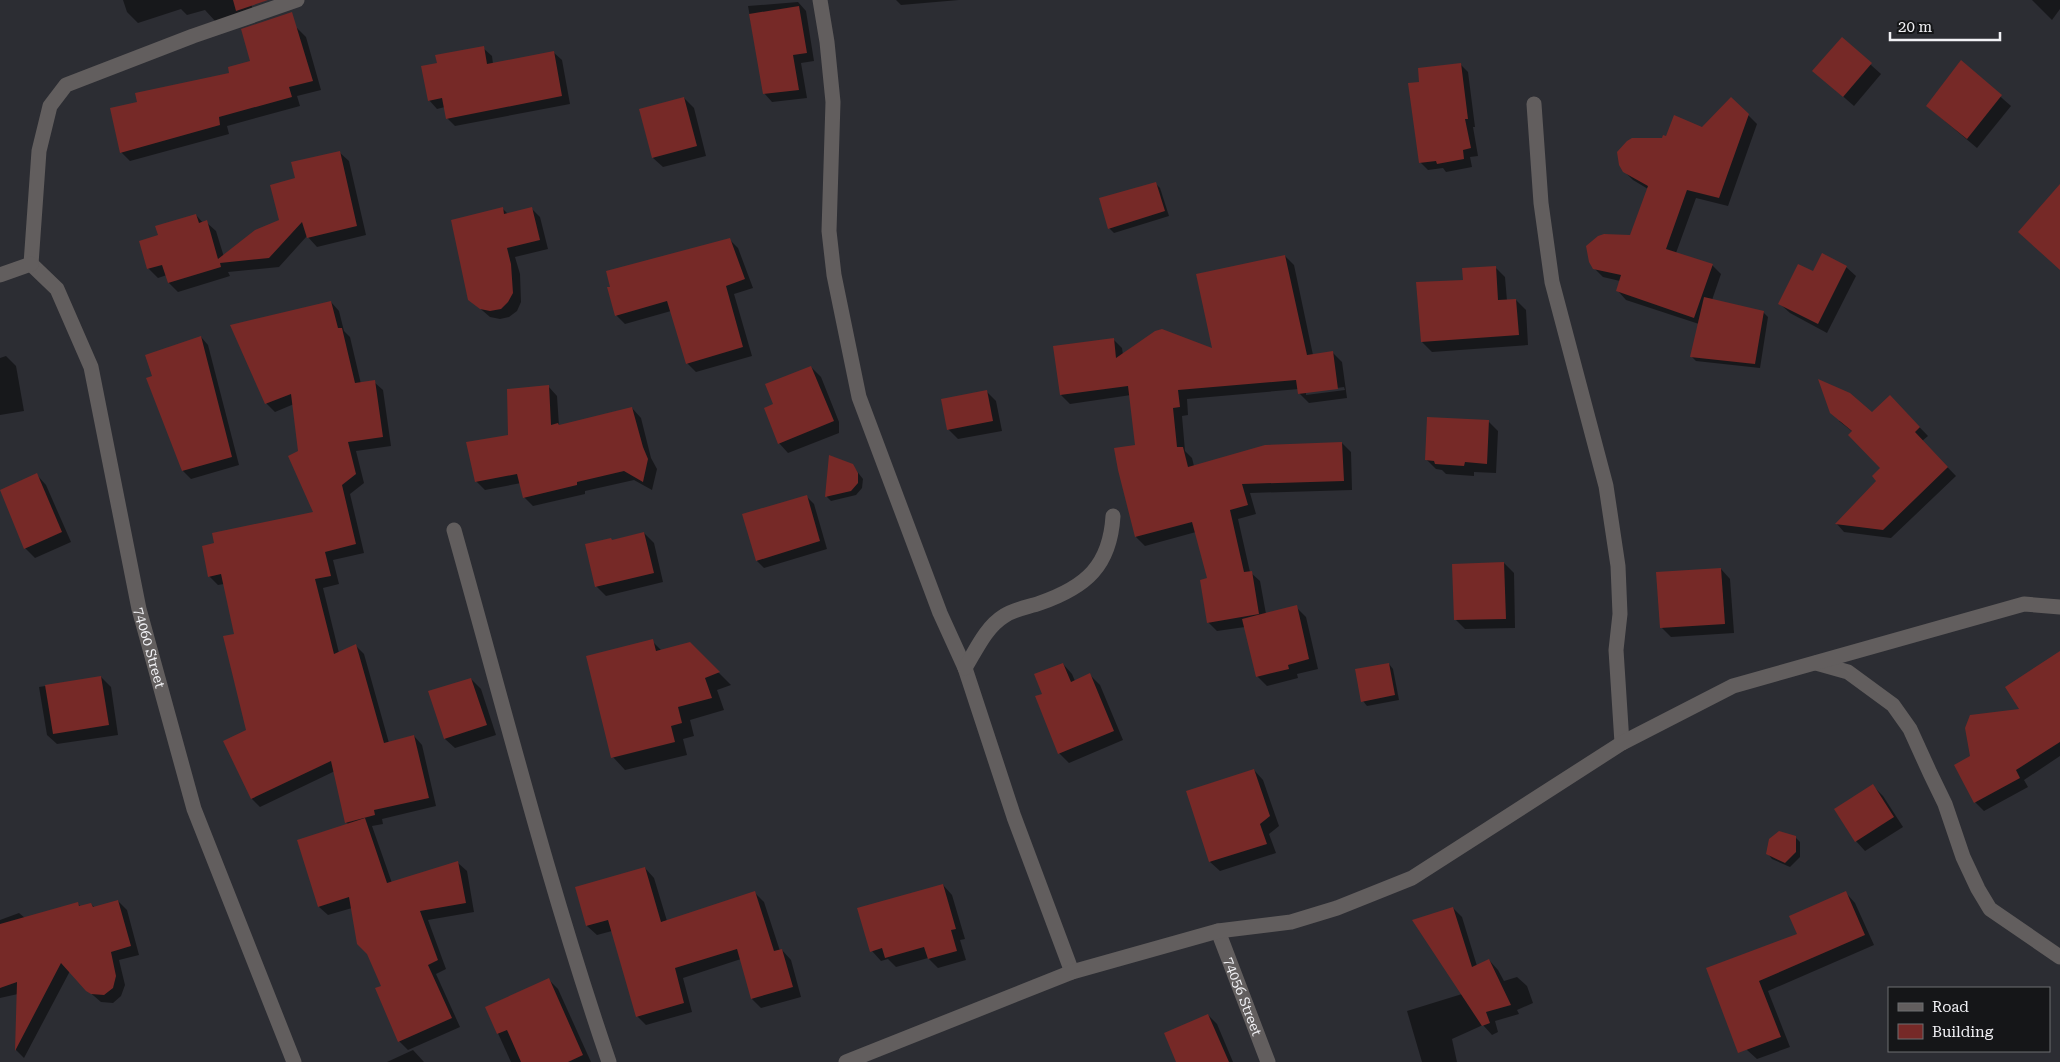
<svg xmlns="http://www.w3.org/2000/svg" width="2060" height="1062" viewBox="0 0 2060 1062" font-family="'Roboto Serif',serif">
	<rect width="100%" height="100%" fill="#2c2d33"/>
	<g fill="#0007" fill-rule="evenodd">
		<path d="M123 0H250L253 10 216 22 205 10 187 15 181 9 138 23 127 12Z"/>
		<path d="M896 0H959L901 5Z"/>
		<path d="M2032 0H2060V9L2052 20Z"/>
		<path d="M798 2 806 11 814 61 801 63 807 98 772 102 764 93 748 6Z"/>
		<path d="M297 28 306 37 321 90 297 96 300 106 227 126 229 134 130 161 121 152 138 103 231 74 252 62Z"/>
		<path d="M1842 39 1881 74 1854 106 1814 71Z"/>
		<path d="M483 48 492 56 493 64 553 52 562 60 570 104 455 126 447 118 445 107 437 109 429 100Z"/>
		<path d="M1961 62 2011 106 1977 148 1927 106Z"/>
		<path d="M1460 64 1468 72 1475 127H1473L1478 156 1470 157 1472 167 1446 172 1443 168 1428 170 1420 162V83Z"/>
		<path d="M684 98 694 108 706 156 663 167 653 158Z"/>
		<path d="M1731 98 1757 124 1728 206 1696 198 1676 253 1712 265 1721 274 1712 300 1763 312 1768 317 1760 368 1696 361 1691 356 1699 324 1626 300 1618 291 1620 281 1603 277 1594 268 1631 236 1648 189 1633 180 1624 171 1663 140 1702 128Z"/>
		<path d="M339 152 349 161 366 235 317 247 307 236 279 267 228 272 230 276 178 292 169 283 167 275 158 278 148 268 159 235 196 215 203 223 206 222 216 231 224 257 280 220 297 179Z"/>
		<path d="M1155 183 1160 188 1169 216 1114 233 1109 228Z"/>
		<path d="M502 208 508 214 531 208 540 217 548 249 515 257 520 274 521 302 517 311 509 317 500 319 490 317 469 299Z"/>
		<path d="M729 239 738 248 753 288 734 294 752 356 696 372 687 363 671 311 625 324 616 315Z"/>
		<path d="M1285 256 1294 265 1313 355 1333 353 1342 362 1347 398 1309 403 1300 394 1299 389 1187 399 1188 415 1182 416 1185 451 1192 458 1194 466 1342 443 1351 452 1352 490 1250 493 1256 514 1238 519 1250 572 1260 581 1266 614 1296 607 1306 617 1318 669 1297 674 1298 678 1267 686 1257 676 1245 627 1217 631 1208 622V579L1196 532 1145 546 1136 537 1137 446 1131 395 1070 404 1061 395 1113 339 1122 348 1123 355 1214 350ZM1344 387 1345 390 1306 395V392Z"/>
		<path d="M1495 267 1505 277 1507 301 1516 300 1526 310 1528 345 1432 352 1422 342 1464 281Z"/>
		<path d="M1846 267 1856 276 1827 333 1790 313 1780 304 1813 273Z"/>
		<path d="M331 302 339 311 344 331 350 337 361 384 374 382 383 390 391 446 356 451 364 483 350 494 364 553 333 560 339 584 323 588 339 653 356 646 364 654 389 743 414 736 422 745 436 806 382 819 383 824 372 826 392 883 458 863 467 871 474 912 428 920 446 969 436 974 460 1027 408 1050 399 1041 382 986 352 908 328 915 319 907 298 841 349 825 346 822 335 771 260 807 252 799 225 742 247 731 235 635 224 584 218 585 209 576 315 513 299 452 294 404 275 412 266 403Z"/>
		<path d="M201 337 208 345 239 465 191 479 183 471 154 376Z"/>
		<path d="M6 356 16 366 24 411 0 415V358Z"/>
		<path d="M811 367 821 377 839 422V433L788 453 779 443 774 405Z"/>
		<path d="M548 386 557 396 559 426 632 408 641 418 651 458 657 469 652 490 634 480 585 491V494L533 506 524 497 521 483 485 490 476 481Z"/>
		<path d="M986 391 996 401 1002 431 958 439 948 429Z"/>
		<path d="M1898 405 1928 436 1922 441 1956 476 1891 538 1844 532 1837 524 1878 481 1882 468 1853 432 1839 421 1872 414Z"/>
		<path d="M1488 421 1498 431 1496 473 1474 472V476L1446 474 1442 470 1436 469 1426 459Z"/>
		<path d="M830 456 852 465 863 479 862 488 856 495 831 501 827 497Z"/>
		<path d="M37 475 46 485 71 542 35 558 25 548Z"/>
		<path d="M806 496 814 504 827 549 764 568 757 561 743 515Z"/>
		<path d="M644 533 654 543 663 582 606 596 596 586 612 541Z"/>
		<path d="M1504 563 1514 573 1515 628 1465 629 1455 619Z"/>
		<path d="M1721 569 1730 579 1734 633 1671 637 1662 628Z"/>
		<path d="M652 641 662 651 690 644 731 685 717 690 724 710 690 720 694 736 683 739 687 755 625 770 613 757Z"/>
		<path d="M2060 656V756L2024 780 2028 787 1984 811 1975 802 1972 757 2021 710Z"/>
		<path d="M1063 664 1072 674 1075 681 1090 675 1100 685 1123 740 1069 763 1059 753 1043 694Z"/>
		<path d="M1389 664 1393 669 1399 700 1367 706 1363 701Z"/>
		<path d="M101 677 111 687 118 735 57 744 47 735 39 687Z"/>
		<path d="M471 679 481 689 496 735 455 748 445 739Z"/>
		<path d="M1254 770 1263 780 1279 826 1269 834 1276 853 1220 871 1210 862Z"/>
		<path d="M1873 786 1883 796 1903 827 1865 851 1856 841Z"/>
		<path d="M1795 837 1800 842V857L1790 867 1772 859 1768 854Z"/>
		<path d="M645 868 654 878 667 921 755 893 764 902 780 951 782 950 791 960 801 997 761 1008 752 999 741 959 683 978 692 1012 646 1025 637 1016 612 931 597 935 587 926 576 888Z"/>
		<path d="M943 885 952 895 965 939 960 940 966 960 938 968 928 958 896 967 888 959 881 961 872 951Z"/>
		<path d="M1846 893 1855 903 1874 945 1768 991 1790 1047 1757 1059 1747 1050 1722 1007 1798 934Z"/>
		<path d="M118 901 127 910 139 955 119 960 125 985 121 996 113 1003 101 1002 87 990 70 971 24 1058 16 1050 18 994 0 998V920L19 913 25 918 78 904 81 907 91 904 95 908Z"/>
		<path d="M1453 908 1462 917 1477 966 1489 960 1498 970 1504 981 1517 977 1527 986 1533 1003 1517 1010 1519 1014 1495 1021 1498 1032 1492 1035 1483 1025 1452 1039 1457 1062H1422L1407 1011 1462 994Z"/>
		<path d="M549 980 558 989 591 1062H511L486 1007Z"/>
		<path d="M1208 1015 1217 1024 1233 1062H1178Z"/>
		<path d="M413 1050 424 1062H387Z"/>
	</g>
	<g fill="#762927">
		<path d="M233 0H268L236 11Z"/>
		<path d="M799 6 807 53 793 55 799 90 763 94 749 14Z"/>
		<path d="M292 12 313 81 289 87 292 97 219 117 220 125 120 153 110 108 137 102 135 93 229 73 228 67 250 61 241 29Z"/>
		<path d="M1842 37 1872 63 1843 97 1812 71Z"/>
		<path d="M484 46 487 64 554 51 562 96 446 119 442 98 428 101 421 66 437 63 435 55Z"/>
		<path d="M1961 60 2002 95 1967 139 1926 106Z"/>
		<path d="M1461 63 1468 119H1465L1471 148 1463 150 1464 159 1437 164 1436 161 1419 163 1408 83 1419 82 1418 68Z"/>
		<path d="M684 97 697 146 652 158 639 109Z"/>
		<path d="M1731 97 1749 114 1719 198 1687 190 1666 249 1713 264 1694 318 1616 291 1621 275 1593 269 1589 262 1586 246 1598 236 1604 234 1630 235 1648 186 1623 172 1619 165 1617 152 1627 141 1632 138H1662L1663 135 1666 136 1674 115 1702 127Z"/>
		<path d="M340 151 357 226 307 238 302 222 269 258 220 263 221 267 168 283 162 265 147 269 139 241 158 235 155 226 196 214 199 223 207 220 218 259 255 230 279 220 270 185 295 178 291 162Z"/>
		<path d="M1156 182 1165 211 1108 229 1099 198Z"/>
		<path d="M2060 184V270L2018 232Z"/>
		<path d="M503 207 504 214 532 207 540 240 507 248 511 264 513 293 508 302 501 309 490 311 480 309 468 300 451 220Z"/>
		<path d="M730 238 745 279 726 286 743 347 686 364 667 301 615 316 607 287H610L606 271Z"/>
		<path d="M1822 253 1847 266 1818 324 1778 304 1798 264 1813 271Z"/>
		<path d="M1285 255 1307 355 1333 351 1338 389 1298 394 1296 380 1178 390 1180 407 1173 408 1177 447H1183L1188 467 1265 445 1342 442 1344 481 1242 484 1248 505 1230 510 1244 572 1252 571 1259 614 1207 623 1200 580 1207 578 1192 522 1135 537 1118 470 1114 448 1135 445 1128 386 1060 395 1053 346 1114 338 1116 358 1155 331 1162 329 1212 348 1196 274Z"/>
		<path d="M1496 266 1498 300 1516 299 1519 335 1421 342 1416 282 1463 280 1462 268Z"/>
		<path d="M1704 297 1764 311 1755 364 1690 357Z"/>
		<path d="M331 301 338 328H342L355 383 375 380 383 437 348 442 356 474 342 485 356 544 325 552 331 576 315 579 334 654 356 644 384 743 414 735 429 798 374 810 375 815 345 823 331 761 251 799 223 741 246 730 223 636 234 634 221 574 208 577 202 546 214 543 212 533 313 512 288 456 298 451 291 394 265 404 230 325Z"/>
		<path d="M201 336 232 457 182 471 146 378 152 376 145 355Z"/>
		<path d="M811 366 834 421 778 444 764 408 773 404 765 384Z"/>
		<path d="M1818 379 1850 393 1872 412 1890 395 1920 427 1915 432 1948 467 1883 530 1835 524 1876 481 1872 476 1880 468 1848 435 1852 431 1830 413Z"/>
		<path d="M549 385 551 425 558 423 559 425 632 407 643 447 648 459 643 482 624 471 577 482V485L523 498 517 474 475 482 466 442 508 435 507 389Z"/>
		<path d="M987 390 993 421 947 430 941 399Z"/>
		<path d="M1427 417 1489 420 1487 464 1465 462 1464 466 1435 464 1434 461 1425 460Z"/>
		<path d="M829 455 853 464 858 473V483L851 491 825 497Z"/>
		<path d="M37 473 62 532 24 549 0 490Z"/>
		<path d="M807 495 820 541 756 561 742 514Z"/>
		<path d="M644 532 654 573 595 587 585 544 611 538 612 540Z"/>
		<path d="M1504 562 1506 619 1454 620 1452 564Z"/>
		<path d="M1721 568 1725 624 1660 628 1656 572Z"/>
		<path d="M1297 605 1309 659 1288 665 1289 669 1256 677 1242 619Z"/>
		<path d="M653 639 656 651 690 642 720 672 705 678 712 698 678 707 682 723 671 726 675 742 611 758 586 656Z"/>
		<path d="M2060 651V742L2016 770 2020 778 1974 803 1954 765 1970 756 1965 728 1970 715 2019 709 2005 687Z"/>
		<path d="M1063 663 1071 682 1090 673 1114 731 1058 754 1035 696 1042 694 1034 674Z"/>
		<path d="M1389 663 1395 695 1361 702 1355 669Z"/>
		<path d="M101 676 109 725 53 734 45 685Z"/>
		<path d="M471 678 487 725 444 739 428 691Z"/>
		<path d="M1254 769 1270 816 1260 824 1267 844 1209 862 1186 791Z"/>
		<path d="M1873 784 1894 817 1855 842 1834 809Z"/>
		<path d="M365 818 387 883 458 861 466 903 420 911 438 960 428 965 452 1018 398 1042 375 988 381 986 367 954 357 944 349 897 318 907 297 840Z"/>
		<path d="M1779 831 1796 836V852L1785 863 1766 854 1769 839Z"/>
		<path d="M645 867 661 922 755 891 774 951 782 949 793 987 751 999 737 949 675 968 684 1003 636 1017 608 920 586 926 575 887Z"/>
		<path d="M943 884 956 929 951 930 957 951 928 959 924 947 885 958 882 948 870 952 857 908Z"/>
		<path d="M1846 891 1865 935 1759 981 1781 1037 1738 1053 1706 968 1797 934 1789 916Z"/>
		<path d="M118 900 131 946 111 952 116 976 113 988 104 995 91 994 86 991 61 963 15 1051 17 982 0 988V924L78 902 79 906 91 903 93 907Z"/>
		<path d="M1453 907 1472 967 1489 959 1511 1005 1486 1012 1490 1023 1482 1026 1412 920Z"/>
		<path d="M549 978 583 1055 568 1062H521L507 1030 497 1034 485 1007Z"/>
		<path d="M1208 1014 1229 1062H1176L1164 1033Z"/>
	</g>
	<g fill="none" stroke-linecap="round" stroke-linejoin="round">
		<g stroke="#625e5e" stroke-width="15">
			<path d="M820 0 827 42 833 102 829 231 834 275 859 397 940 613 965 668 1014 817 1072 972"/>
			<path d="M1534 104 1541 203 1552 282 1606 486 1618 566 1620 614 1616 650 1622 743"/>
			<path id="s1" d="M31 264 57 289 91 367 139 609 194 809 294 1062"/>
			<path d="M31 264 39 151 50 106 66 85 193 36 297 0"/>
			<path d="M0 275 31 264"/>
			<path d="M454 530C504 708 549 887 609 1062"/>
			<path d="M1816 663 1848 672 1893 705 1910 729 1930 773 1945 804 1963 857 1978 889 1990 909 2060 957"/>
			<path d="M965 668C976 650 986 627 1004 616 1014 609 1029 607 1040 603 1086 587 1110 566 1113 516"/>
			<path id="s2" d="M1218 931 1268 1062"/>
			<path d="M846 1062 1072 972 1218 931 1291 922 1337 908 1412 878 1622 743 1733 686 2024 604 2060 607"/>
		</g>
	</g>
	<g text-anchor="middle" stroke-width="4" stroke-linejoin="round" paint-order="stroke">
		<g font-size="14" fill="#f1f1f5" stroke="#151618">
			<text dy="5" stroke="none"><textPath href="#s1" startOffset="408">74060 Street</textPath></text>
			<text dy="5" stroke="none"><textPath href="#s2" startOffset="70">74056 Street</textPath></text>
		</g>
	</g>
	<rect x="1888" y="987" width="162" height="65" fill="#151618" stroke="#6d6e70"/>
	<rect x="1898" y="1003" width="25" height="8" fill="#625e5e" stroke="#6d6e70"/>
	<text x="1932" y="1012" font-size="15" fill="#f1f1f5">Road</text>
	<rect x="1898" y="1024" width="25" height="15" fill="#762927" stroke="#6d6e70"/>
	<text x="1932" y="1037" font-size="15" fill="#f1f1f5">Building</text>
	<path d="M1890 32v8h110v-8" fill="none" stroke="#f1f1f5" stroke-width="2.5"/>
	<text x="1898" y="32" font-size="15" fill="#f1f1f5" stroke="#151618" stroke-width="4" paint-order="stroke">20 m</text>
</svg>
